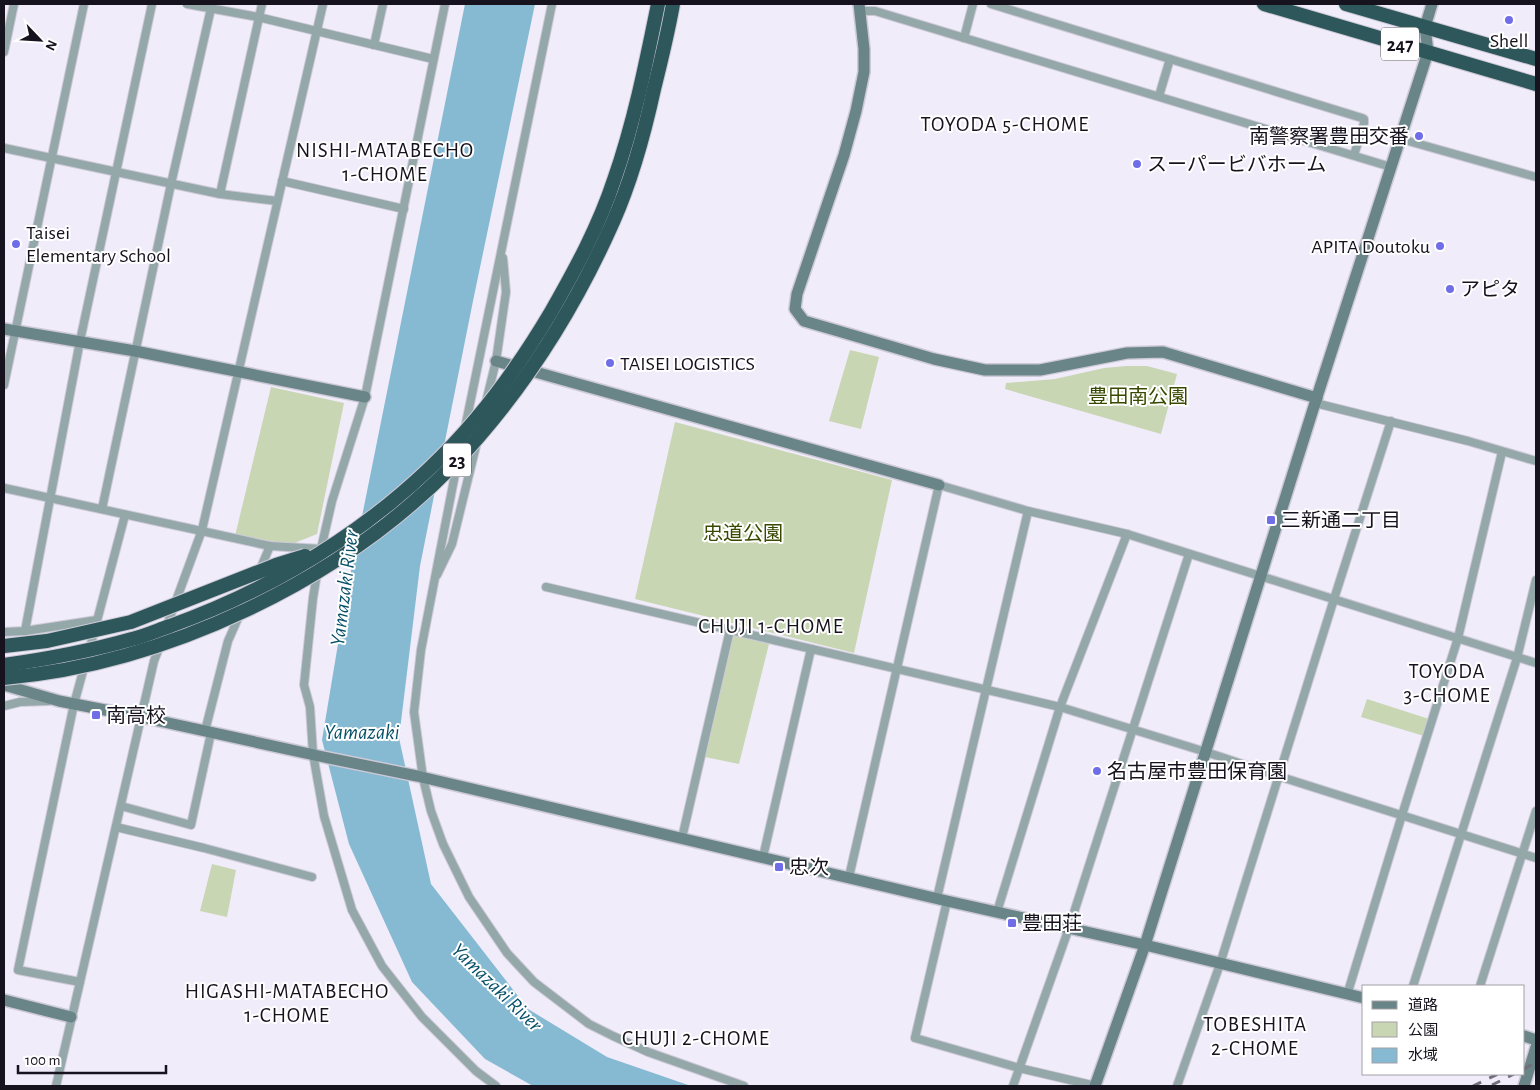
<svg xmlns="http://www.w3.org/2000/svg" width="1540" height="1090" viewBox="0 0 1540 1090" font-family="'Alegreya Sans','Noto Sans JP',sans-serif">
	<rect width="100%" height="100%" fill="#f0ecfa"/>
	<g fill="#c9d6b3">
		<path d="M850 350 879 357 861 429 829 421Z"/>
		<path d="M1126 366H1147L1177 374 1161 434 1005 389 1006 383 1055 379 1104 368Z"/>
		<path d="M271 387 344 403 317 534 292 544H270L235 536Z"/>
		<path d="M675 422 892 480 854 653 635 599Z"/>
		<path d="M733 635 769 644 739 764 705 757Z"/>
		<path d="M1367 699 1429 719 1424 736 1361 717Z"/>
		<path d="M212 864 236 870 227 917 200 911Z"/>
	</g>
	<path fill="#86bad3" d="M465 4H535L473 301 420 566 399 738 431 884 528 1009 607 1057 691 1086H533L485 1059 412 982 349 844 322 740 346 596Z"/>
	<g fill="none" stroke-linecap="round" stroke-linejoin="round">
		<g stroke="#cdc9d7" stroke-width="10">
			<g id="street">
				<path d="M187 4 258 17 433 59"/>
				<path d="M445 4 365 397 332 501 321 549 313 598 304 685 310 707 313 754 324 816 352 910 382 966 422 1017 476 1071 496 1086"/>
				<path d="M991 4 1362 118 1364 119V123L1354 155"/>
				<path d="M859 11H875L1391 167"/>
				<path d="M964 38 973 4"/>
				<path d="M374 45 383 4"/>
				<path d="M4 52 14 4"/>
				<path d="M1159 96 1170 59"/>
				<path d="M1401 139 1536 177"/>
				<path d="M4 148 220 194 277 201"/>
				<path d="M282 181 404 209"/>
				<path d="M220 194 262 4"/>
				<path d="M4 385 84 4"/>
				<path d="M486 402 496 361 506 292 503 258"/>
				<path d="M1315 403 1468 441 1536 461"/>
				<path d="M465 428 552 4"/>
				<path d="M457 464 421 650 414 712 423 778 431 811 443 844 469 897 507 953 534 982 589 1024 613 1036 648 1052 744 1086"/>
				<path d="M4 488 270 546 321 549"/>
				<path d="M102 509 171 184 212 4"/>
				<path d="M259 572 270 546"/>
				<path d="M437 575 452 544 477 442"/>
				<path d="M546 587 1060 707 1206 752 1278 776 1536 858"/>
				<path d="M166 628 202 530 323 4"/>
				<path d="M25 631 80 341 152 4"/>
				<path d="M4 632 25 631 97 620"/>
				<path d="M89 651 125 515"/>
				<path d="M4 706 20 702 49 701"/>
				<path d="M205 731 228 641 240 614"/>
				<path d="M121 806 191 825 211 733"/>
				<path d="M116 827 204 848 312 877"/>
				<path d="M682 838 730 630"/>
				<path d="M763 857 811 649"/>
				<path d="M849 877 939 485 1028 511 1127 534 1536 663"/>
				<path d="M937 898 1028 511"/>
				<path d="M947 901 915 1038 1019 1068 1096 1086"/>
				<path d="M997 912 1060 707 1127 534"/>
				<path d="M80 982 18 970 74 704 85 664"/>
				<path d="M1413 986 1517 658 1536 580"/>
				<path d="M1480 986 1536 811"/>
				<path d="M1347 995 1402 815 1458 638 1502 452"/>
				<path d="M56 1086 154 661 161 643"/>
				<path d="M1013 1086 1069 928 1189 554"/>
				<path d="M1177 1086 1220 964 1334 599 1391 421"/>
			</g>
		</g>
		<g stroke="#cdc9d7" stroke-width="14">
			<g id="secondary">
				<path d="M859 4 864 49V72L856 111 844 155 797 294 795 309 804 321 934 359 985 370H1040L1127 353 1163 352 1317 398"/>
				<path d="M4 329 135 351 365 397"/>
				<path d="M496 361 939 485"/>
				<path d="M4 685 59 701 141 717 319 756 417 776 947 901 1145 945 1364 998"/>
				<path d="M4 1000 71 1017"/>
				<path d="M1524 1036 1536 1040"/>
				<path d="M1095 1086 1145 945 1315 403 1428 52 1425 27 1432 4"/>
				<path d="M1524 1086 1536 1047"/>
			</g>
		</g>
		<g stroke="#cdc9d7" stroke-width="16">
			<g id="highway">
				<path d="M1264 4 1536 84"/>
				<path d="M1346 4 1536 59"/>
				<path d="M4 646 47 641"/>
			</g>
		</g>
		<use href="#street" stroke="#94a7a9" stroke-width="8"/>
		<use href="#secondary" stroke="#698587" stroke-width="11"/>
		<use href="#highway" stroke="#2d575a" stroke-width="14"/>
		<g stroke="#726e7b" stroke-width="3" stroke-dasharray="9 9" stroke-linecap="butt">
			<path d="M1524 1069 1536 1062"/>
			<path d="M1492 1085 1514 1074"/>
			<path d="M1473 1086 1498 1074"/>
		</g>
		<g stroke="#cdc9d7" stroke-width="16" stroke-linecap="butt">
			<g id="highway-bridge">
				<path d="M47 641 131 622 276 565 305 556"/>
				<path d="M4 665C47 659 90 651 132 639 145 636 158 630 170 626 287 584 396 514 476 419 504 386 529 349 551 312 575 270 599 226 614 180 634 123 646 63 658 4"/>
				<path d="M4 678C164 664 339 582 452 466 520 395 573 312 613 222 632 179 644 135 654 89 661 61 668 32 673 4"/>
			</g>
		</g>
		<use href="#highway-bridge" stroke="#2d575a" stroke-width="14"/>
	</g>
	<g fill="#6f6de7" stroke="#fff" stroke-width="2">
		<circle cx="1509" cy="20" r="5"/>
		<circle cx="1419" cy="136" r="5"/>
		<circle cx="1137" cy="164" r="5"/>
		<circle cx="16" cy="244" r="5"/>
		<circle cx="1440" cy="246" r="5"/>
		<circle cx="1450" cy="289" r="5"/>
		<circle cx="610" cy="363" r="5"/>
		<rect x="1266" y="515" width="10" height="10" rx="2.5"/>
		<rect x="91" y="710" width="10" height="10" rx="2.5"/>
		<circle cx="1097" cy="771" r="5"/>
		<rect x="774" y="862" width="10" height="10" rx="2.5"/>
		<rect x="1007" y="918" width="10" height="10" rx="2.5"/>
	</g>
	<g text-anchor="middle" stroke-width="4" stroke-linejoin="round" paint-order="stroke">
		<g fill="#fff" stroke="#5c5962" stroke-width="1">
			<rect x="1381" y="27.5" width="38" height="33" rx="4"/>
			<rect x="443" y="443.5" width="28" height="33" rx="4"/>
		</g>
		<g font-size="19" font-weight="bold" fill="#16121e">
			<text x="1400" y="51">247</text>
			<text x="457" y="467">23</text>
		</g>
		<g font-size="20" fill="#16121e" stroke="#fff" text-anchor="start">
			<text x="1509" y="47" text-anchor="middle">Shell</text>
			<text x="1409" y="143" text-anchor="end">南警察署豊田交番</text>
			<text x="1147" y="171">スーパービバホーム</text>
			<text x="26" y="239">Taisei<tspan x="26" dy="23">Elementary School</tspan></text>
			<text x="1430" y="253" text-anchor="end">APITA Doutoku</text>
			<text x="1460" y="296">アピタ</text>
			<text x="620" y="370">TAISEI LOGISTICS</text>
			<text x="1281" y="527">三新通二丁目</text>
			<text x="106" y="722">南高校</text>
			<text x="1107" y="778">名古屋市豊田保育園</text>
			<text x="789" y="874">忠次</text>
			<text x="1022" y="930">豊田荘</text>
		</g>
		<g font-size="20" fill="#384a00" stroke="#fff">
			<text x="1138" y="403">豊田南公園</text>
			<text x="743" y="540">忠道公園</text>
		</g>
		<g font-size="21" letter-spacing="1" fill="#16121e" stroke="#fff">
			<text x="1005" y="131">TOYODA 5-CHOME</text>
			<text x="385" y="157">NISHI-MATABECHO<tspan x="385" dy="24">1-CHOME</tspan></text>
			<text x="771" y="633">CHUJI 1-CHOME</text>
			<text x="1447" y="678">TOYODA<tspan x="1447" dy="24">3-CHOME</tspan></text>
			<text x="287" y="998">HIGASHI-MATABECHO<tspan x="287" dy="24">1-CHOME</tspan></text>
			<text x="1255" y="1031">TOBESHITA<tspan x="1255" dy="24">2-CHOME</tspan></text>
			<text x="696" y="1045">CHUJI 2-CHOME</text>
		</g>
		<g font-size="21" font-style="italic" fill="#075069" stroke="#fff">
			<text transform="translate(344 588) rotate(-83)" y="7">Yamazaki River</text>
			<text x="362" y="739">Yamazaki</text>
			<text transform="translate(497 987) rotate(44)" y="7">Yamazaki River</text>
		</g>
	</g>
	<rect width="1540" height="1090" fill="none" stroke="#16121e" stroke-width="10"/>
	<rect x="1362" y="985" width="162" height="90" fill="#ffffff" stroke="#a2a0a5"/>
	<rect x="1372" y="1001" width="25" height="8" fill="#698587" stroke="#a2a0a5"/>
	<text x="1408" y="1010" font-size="15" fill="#16121e">道路</text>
	<rect x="1372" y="1022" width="25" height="15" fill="#c9d6b3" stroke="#a2a0a5"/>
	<text x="1408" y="1035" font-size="15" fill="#16121e">公園</text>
	<rect x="1372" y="1048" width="25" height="15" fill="#86bad3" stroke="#a2a0a5"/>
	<text x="1408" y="1060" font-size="15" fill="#16121e">水域</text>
	<g transform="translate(40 40) rotate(115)" stroke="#ffffff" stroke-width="4" paint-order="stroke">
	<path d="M0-4L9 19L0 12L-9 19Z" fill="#16121e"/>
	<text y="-8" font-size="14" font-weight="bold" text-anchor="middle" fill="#16121e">N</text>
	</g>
	<path d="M18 1065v8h148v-8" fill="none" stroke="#16121e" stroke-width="2.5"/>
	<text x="25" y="1065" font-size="15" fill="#16121e" stroke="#ffffff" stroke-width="4" paint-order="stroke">100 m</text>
</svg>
